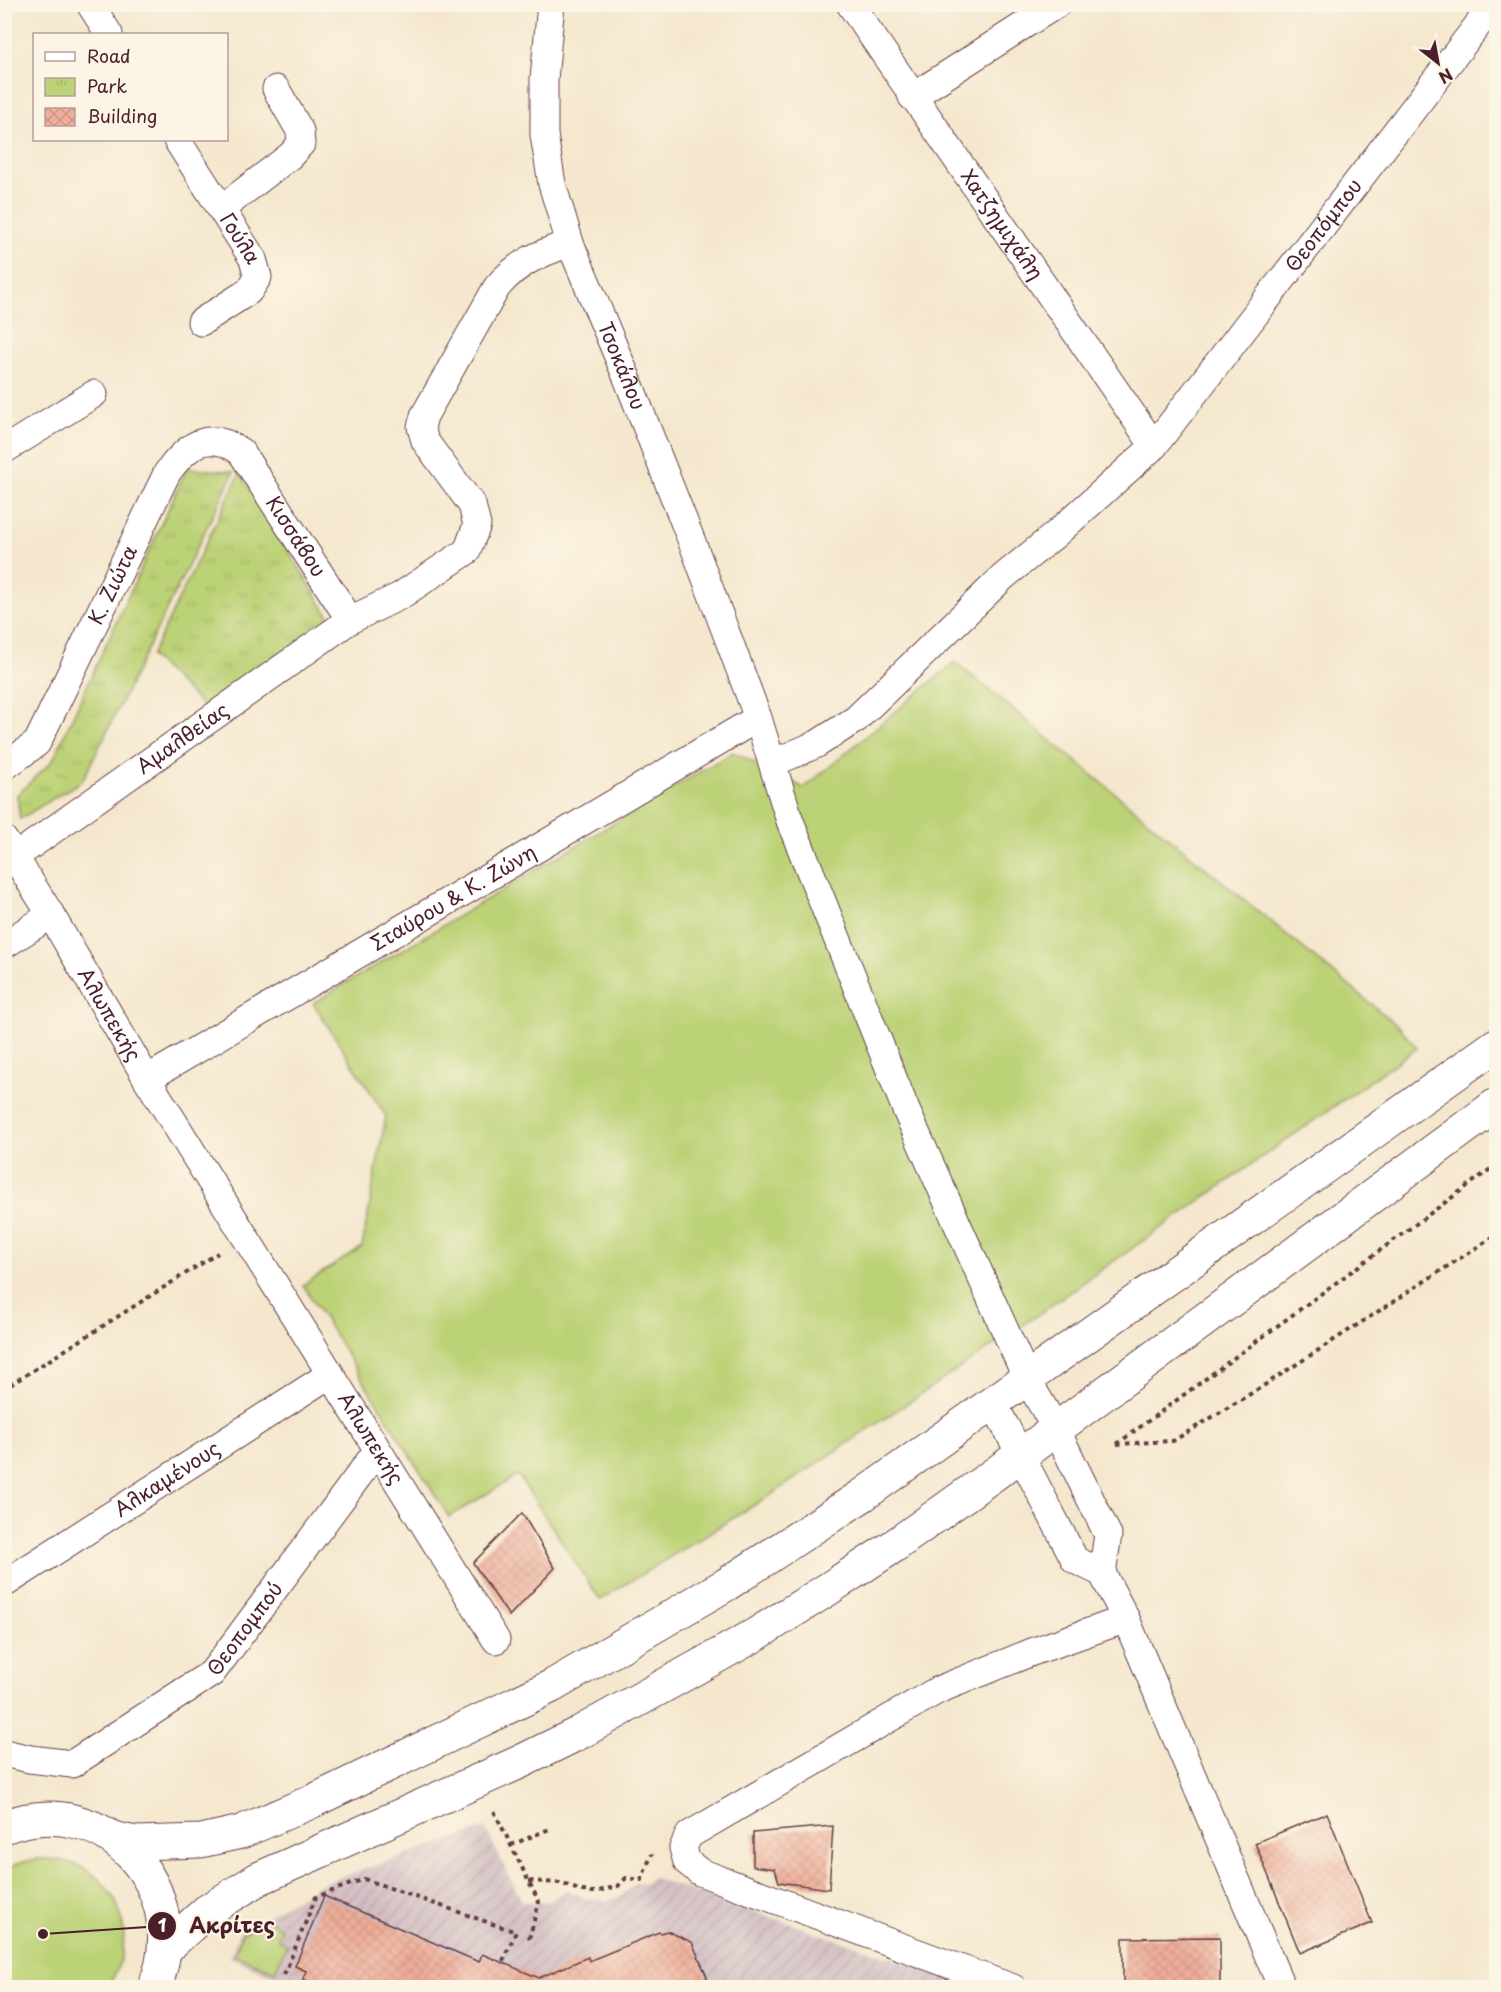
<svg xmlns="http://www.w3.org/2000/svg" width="1501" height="1992" viewBox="0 0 1501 1992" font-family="'Playpen Sans',sans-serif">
	<defs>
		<pattern id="industrial-furrows" width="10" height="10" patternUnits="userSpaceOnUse" patternTransform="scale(1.5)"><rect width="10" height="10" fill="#d2bec3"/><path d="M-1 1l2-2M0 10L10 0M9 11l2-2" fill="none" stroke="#b6a3a8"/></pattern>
		<pattern id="park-tufts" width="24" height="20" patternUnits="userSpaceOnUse" patternTransform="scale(1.5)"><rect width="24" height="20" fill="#bcd276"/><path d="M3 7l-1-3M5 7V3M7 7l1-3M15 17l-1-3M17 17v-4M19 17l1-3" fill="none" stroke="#a3b466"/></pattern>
		<pattern id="building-cross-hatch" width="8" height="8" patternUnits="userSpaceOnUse" patternTransform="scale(1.5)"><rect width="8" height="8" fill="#efae9a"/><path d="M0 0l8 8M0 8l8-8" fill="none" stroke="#ce9585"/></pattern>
	</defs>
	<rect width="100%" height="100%" fill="#fcf5e5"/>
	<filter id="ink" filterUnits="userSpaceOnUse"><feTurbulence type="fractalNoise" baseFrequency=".0167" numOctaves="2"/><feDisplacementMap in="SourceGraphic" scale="12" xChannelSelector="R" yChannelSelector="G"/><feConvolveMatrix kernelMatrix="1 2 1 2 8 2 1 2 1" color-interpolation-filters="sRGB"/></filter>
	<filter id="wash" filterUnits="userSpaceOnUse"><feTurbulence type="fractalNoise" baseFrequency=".008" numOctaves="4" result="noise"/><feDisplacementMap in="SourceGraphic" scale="24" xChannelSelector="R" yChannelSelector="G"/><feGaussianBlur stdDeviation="1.35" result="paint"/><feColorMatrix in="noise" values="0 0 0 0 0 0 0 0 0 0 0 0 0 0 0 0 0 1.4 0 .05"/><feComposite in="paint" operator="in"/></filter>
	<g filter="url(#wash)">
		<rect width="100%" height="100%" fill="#f4e7cd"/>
		<path fill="url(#industrial-furrows)" d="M485 1828 522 1902H549L565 1890 585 1898 606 1901 621 1896 637 1883 646 1884 651 1877 978 1987 284 1988 286 1982 230 1957 240 1931 324 1883Z"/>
		<g fill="#bcd276" stroke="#837850" stroke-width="1.5">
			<path d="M955 662 1399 1027 1417 1048 1003 1339 769 1496 600 1600 518 1475 449 1517 303 1285 362 1247 386 1116 313 1003 733 752 804 788Z"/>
			<path d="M37 1859C50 1859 62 1859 74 1864 125 1883 138 1946 107 1987H5V1870L19 1863Z"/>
			<path d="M268 1919 281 1929 278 1939 287 1944 275 1971 234 1955 242 1934Z"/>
		</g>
		<g fill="url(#park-tufts)" stroke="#837850" stroke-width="1.5">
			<path d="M187 468 234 472 83 780 20 819 17 795 53 760Z"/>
			<path d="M240 473 334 624 208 711 151 656Z"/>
		</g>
		<g id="blocks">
			<g fill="url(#building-cross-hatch)">
				<path d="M522 1513 555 1568 509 1616 473 1563Z"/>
				<path d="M1327 1813 1372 1923 1300 1953 1255 1843Z"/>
				<path d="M833 1826 829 1889 779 1882 775 1869 753 1866V1833Z"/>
				<path d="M324 1896 479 1962 482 1954 539 1978 588 1957 589 1961 659 1932 661 1933 667 1931 692 1942 707 1977 703 1988H323L303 1979 306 1971 295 1966Z"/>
				<path d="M1220 1937V1984H1123V1938Z"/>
			</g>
		</g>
	</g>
	<g filter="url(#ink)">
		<use href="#blocks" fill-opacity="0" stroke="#643d43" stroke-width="1.5"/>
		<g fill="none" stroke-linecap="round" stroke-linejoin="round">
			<g stroke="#643d43" stroke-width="29">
				<g id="street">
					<path d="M90 4 109 34"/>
					<path id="s1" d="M551 4 544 79V135L552 184 570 243 627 378 694 547 758 718 790 821 906 1110 1027 1379 1056 1429 1108 1535 1102 1573"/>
					<path id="s2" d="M850 4 1154 446"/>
					<path d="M912 97 1057 4"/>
					<path id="s3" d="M177 140 253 259 258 277 249 291 201 322"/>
					<path d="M221 209 290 156 301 144 300 131 276 89"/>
					<path d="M4 450 94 394"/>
					<path id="s4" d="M773 763 817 744 856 719 1003 577 1056 534 1154 446 1494 4"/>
					<path id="s5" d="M4 767 37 743 167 473C188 444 209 429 241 452L350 620"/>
					<path id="s6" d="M4 840 51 915 147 1079 496 1640"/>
					<path id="s7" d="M16 856 350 620 400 596 467 551 477 525 472 505 425 441 421 427 424 416 497 287C519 261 540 254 570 243"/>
					<path d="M4 945 51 915"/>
					<path id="s8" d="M147 1079 758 718"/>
					<path d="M994 1404 1075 1560 1102 1573 1126 1619 1282 1988"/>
					<path id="s9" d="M4 1584 329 1375"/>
					<path id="s10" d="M4 1753 30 1759 72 1764 212 1673 377 1451"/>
					<path d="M1013 1988 700 1872 687 1862 683 1848 689 1835 938 1690 1032 1652 1126 1619"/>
				</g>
			</g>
			<g stroke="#643d43" stroke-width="35">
				<g id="highway">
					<path d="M4 1827C105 1787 196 1891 154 1988"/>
					<path d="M113 1838 136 1843 201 1841 241 1832 313 1801 552 1686 727 1584 863 1495 1496 1045"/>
					<path d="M165 1949 207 1911 258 1879 520 1762 579 1733 755 1635 825 1591 894 1546 1021 1455 1496 1105"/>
				</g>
			</g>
			<g stroke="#643d43" stroke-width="4" stroke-dasharray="4.5 4.5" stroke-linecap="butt">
				<path d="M10 1385 218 1253"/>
				<path d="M1117 1444 1496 1165"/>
				<path d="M1117 1444 1173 1441 1260 1388 1496 1235"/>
				<path d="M494 1811 539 1902 529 1939"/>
				<path d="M511 1845 552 1828"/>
				<path d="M529 1881 560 1883 582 1891 595 1892 618 1886 626 1878 641 1880 652 1854"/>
				<path d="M284 1975 316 1897 364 1879 516 1932 502 1963"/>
			</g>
			<use href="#street" stroke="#fff" stroke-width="27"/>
			<use href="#highway" stroke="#fff" stroke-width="33"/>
		</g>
	</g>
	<g text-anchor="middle" stroke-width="4.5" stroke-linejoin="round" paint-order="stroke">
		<g font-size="20" fill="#4a1f2b" stroke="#fcf5e5">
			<text dy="7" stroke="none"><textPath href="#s2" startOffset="268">Χατζημιχάλη</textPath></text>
			<text dy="7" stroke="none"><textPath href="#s4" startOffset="777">Θεοπόμπου</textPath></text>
			<text dy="7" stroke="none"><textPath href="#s3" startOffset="117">Γούλα</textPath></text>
			<text dy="7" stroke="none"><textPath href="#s1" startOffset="376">Τσοκάλου</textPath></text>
			<text dy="7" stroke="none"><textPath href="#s5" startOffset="530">Κισσάβου</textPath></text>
			<text dy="7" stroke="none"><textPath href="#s5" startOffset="216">Κ. Ζιώτα</textPath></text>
			<text dy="7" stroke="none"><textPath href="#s7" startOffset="204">Αμαλθείας</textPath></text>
			<text dy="7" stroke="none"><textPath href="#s8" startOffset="356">Σταύρου &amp; Κ. Ζώνη</textPath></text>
			<text dy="7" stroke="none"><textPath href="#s6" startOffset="204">Αλωπεκής</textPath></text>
			<text dy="7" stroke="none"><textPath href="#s6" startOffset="702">Αλωπεκής</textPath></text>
			<text dy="7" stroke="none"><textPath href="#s9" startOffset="194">Αλκαμένους</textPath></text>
			<text dy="7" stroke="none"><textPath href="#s10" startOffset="291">Θεοπομπού</textPath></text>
		</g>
	</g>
	<path fill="none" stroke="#4a1f2b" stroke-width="2" d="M43 1934L162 1926"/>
	<g fill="#4a1f2b" stroke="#fcf5e5" stroke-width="2">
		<circle cx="43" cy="1934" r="6"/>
		<circle cx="162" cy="1926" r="15"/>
	</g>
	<g font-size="18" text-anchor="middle" font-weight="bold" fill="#fff">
		<text x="162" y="1932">1</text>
	</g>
	<g font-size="21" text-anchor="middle" font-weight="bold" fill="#4a1f2b" stroke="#fcf5e5" stroke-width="4.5" stroke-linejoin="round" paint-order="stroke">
		<text x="232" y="1933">Ακρίτες</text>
	</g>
	<rect width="1501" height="1992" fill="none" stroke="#fcf5e5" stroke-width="24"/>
	<rect x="33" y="33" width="195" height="108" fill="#fcf5e5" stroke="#b59f9b" stroke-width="1.5"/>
	<rect x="45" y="52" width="30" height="9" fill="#ffffff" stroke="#b59f9b" stroke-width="1.5"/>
	<text x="87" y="63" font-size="18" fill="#4a1f2b">Road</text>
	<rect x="45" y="78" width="30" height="18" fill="url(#park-tufts)" stroke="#b59f9b" stroke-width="1.5"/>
	<text x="87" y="93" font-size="18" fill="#4a1f2b">Park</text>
	<rect x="45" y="108" width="30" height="18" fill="url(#building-cross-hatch)" stroke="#b59f9b" stroke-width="1.5"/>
	<text x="87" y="123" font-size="18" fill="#4a1f2b">Building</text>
	<g transform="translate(1438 63) rotate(149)" stroke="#fcf5e5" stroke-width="4.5" paint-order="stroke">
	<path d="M0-4.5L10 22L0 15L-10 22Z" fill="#4a1f2b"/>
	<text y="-9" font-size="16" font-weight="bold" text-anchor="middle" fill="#4a1f2b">N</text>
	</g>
</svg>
